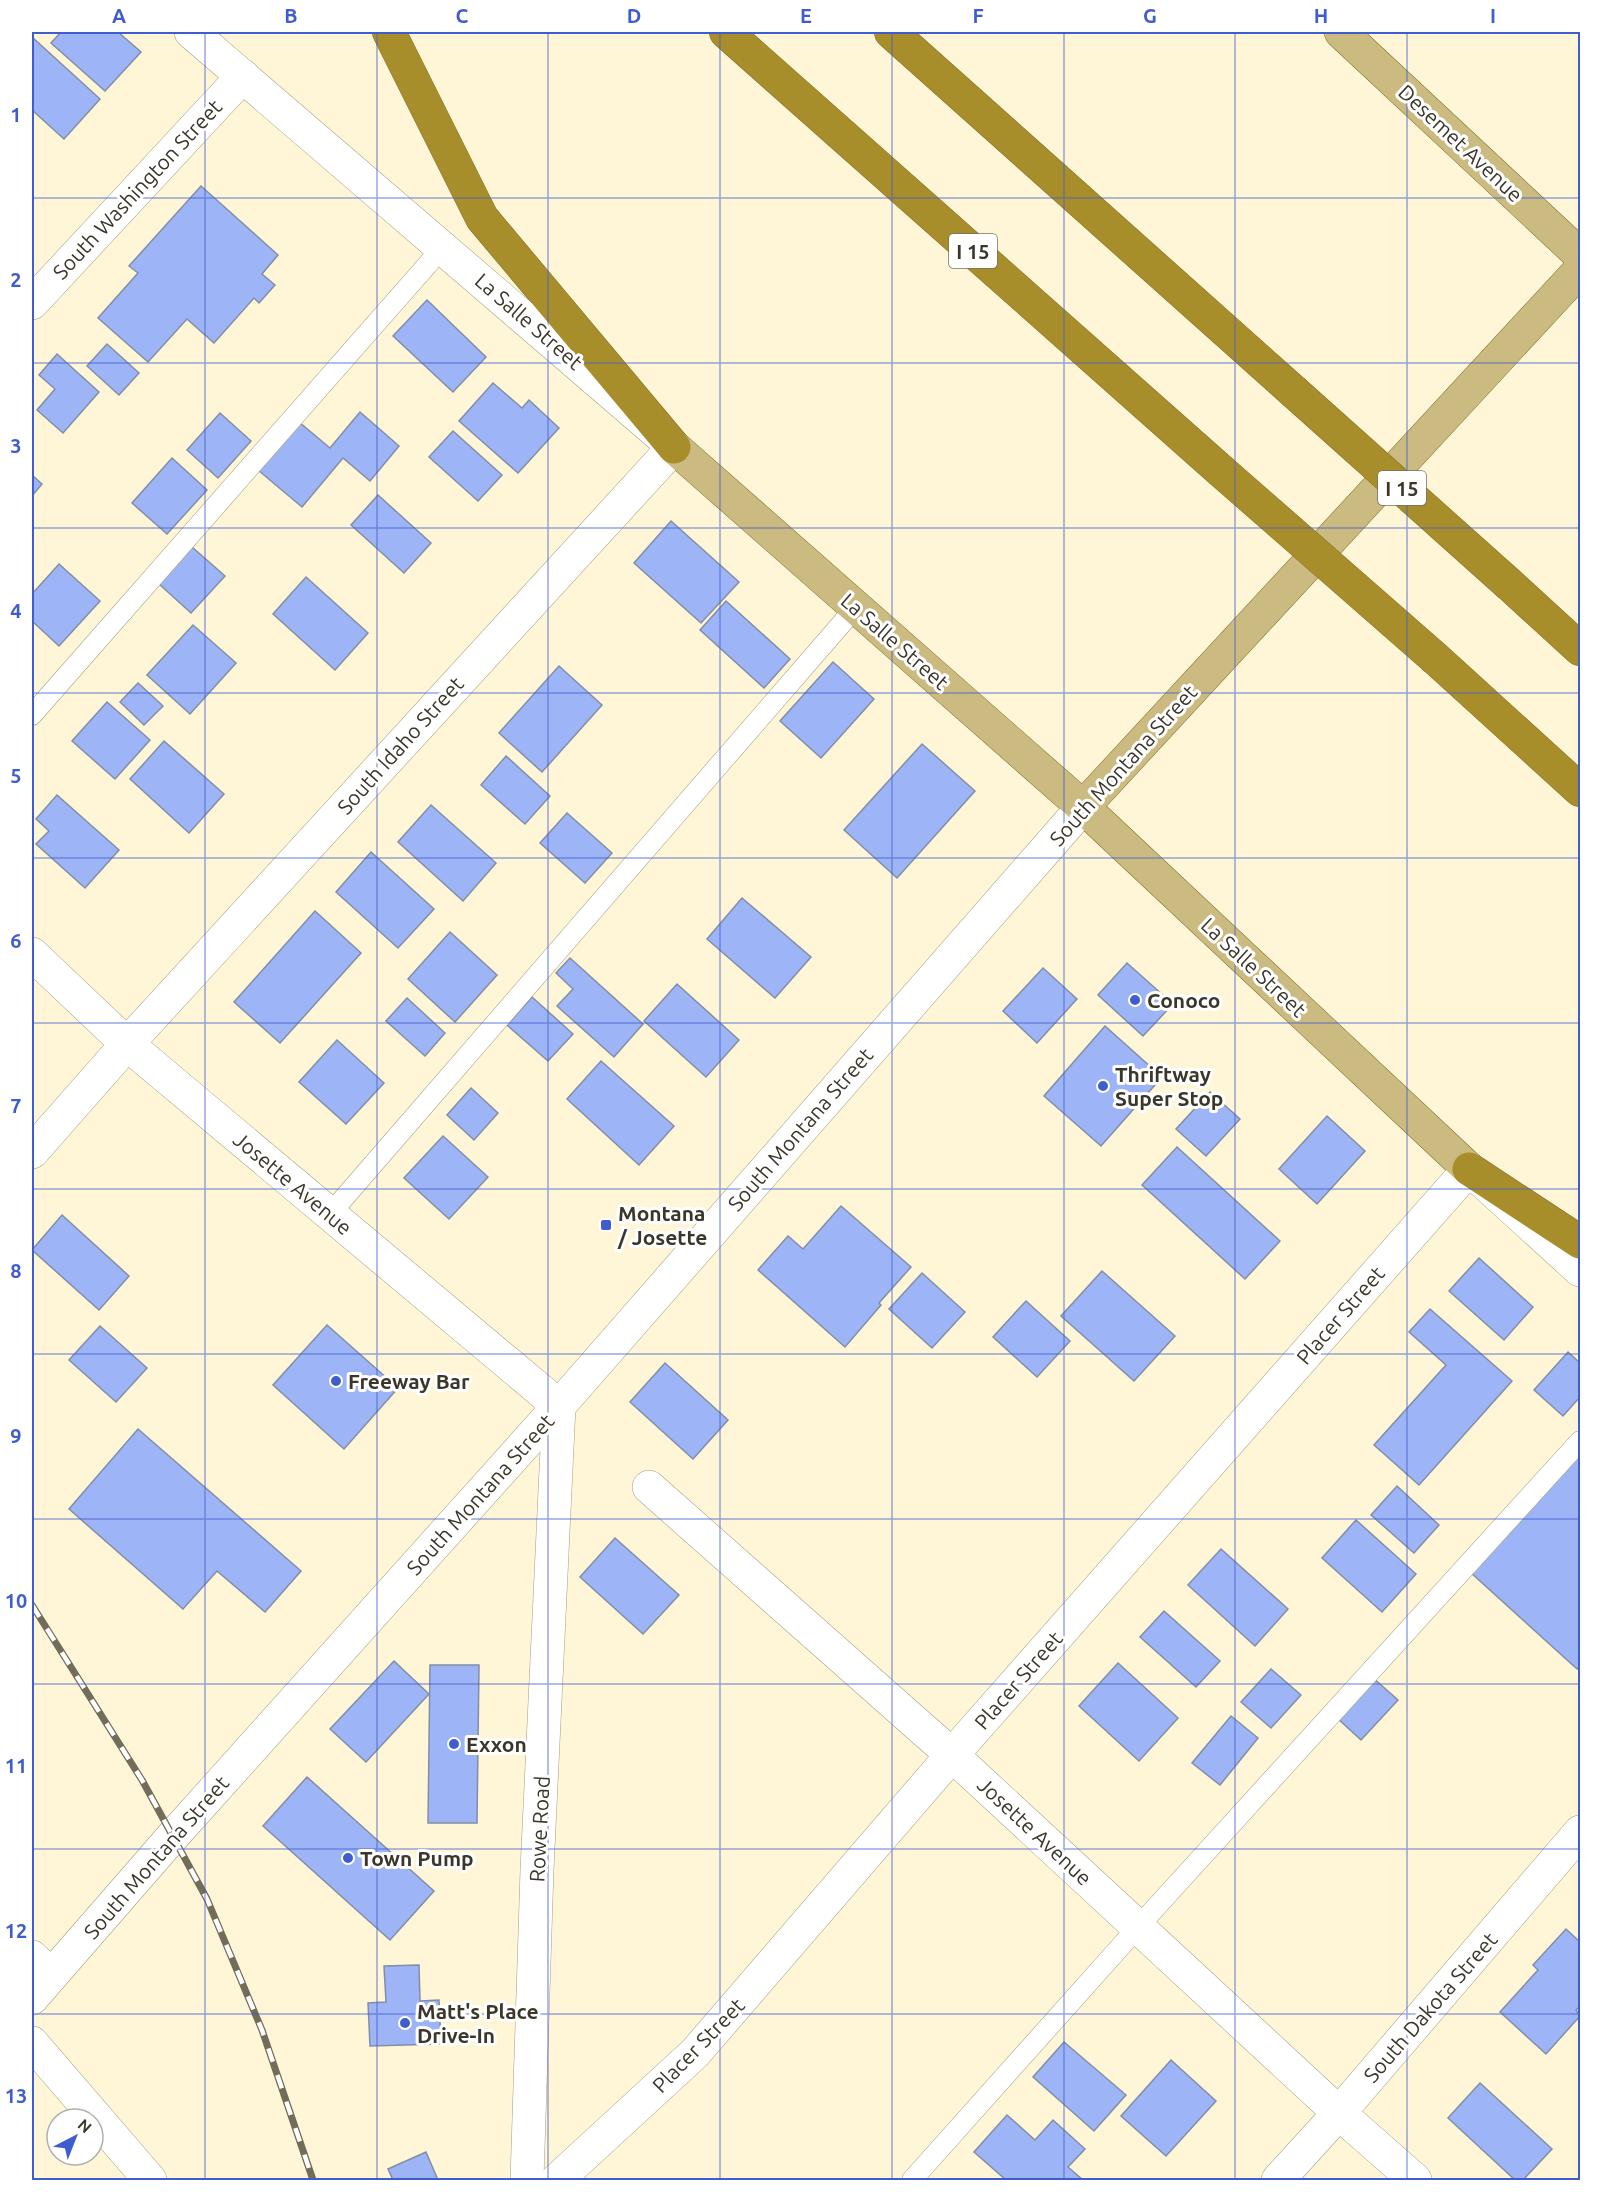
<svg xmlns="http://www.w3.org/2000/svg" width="1612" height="2212" viewBox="0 0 1612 2212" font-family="Ubuntu,sans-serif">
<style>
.building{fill:#9db5f7;stroke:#828da7;stroke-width:1.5}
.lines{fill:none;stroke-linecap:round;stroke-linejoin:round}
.service-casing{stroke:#a59d80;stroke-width:21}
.minor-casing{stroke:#a59d80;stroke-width:34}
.secondary-casing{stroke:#a59d80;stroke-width:34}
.primary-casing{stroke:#826f2b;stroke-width:34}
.motorway-casing{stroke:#826f2b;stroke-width:34}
.service{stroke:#fff;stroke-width:20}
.minor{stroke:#fff;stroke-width:33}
.secondary{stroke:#fff;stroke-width:33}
.primary{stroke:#cbbb80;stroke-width:33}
.motorway{stroke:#a88d2b;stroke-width:33}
.rail-casing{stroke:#726c5b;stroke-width:7}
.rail{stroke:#fff;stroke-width:4.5;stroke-dasharray:14;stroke-linecap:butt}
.motorway-bridge-casing{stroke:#826f2b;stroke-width:34;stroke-linecap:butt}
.motorway-bridge{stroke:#a88d2b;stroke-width:33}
.grid{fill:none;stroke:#405dcf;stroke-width:1.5;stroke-opacity:0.55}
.poi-dot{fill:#405dcf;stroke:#fff;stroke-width:2}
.labels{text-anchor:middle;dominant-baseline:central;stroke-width:6;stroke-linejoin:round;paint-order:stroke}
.shield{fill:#fff;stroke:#75726a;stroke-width:1.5}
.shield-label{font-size:20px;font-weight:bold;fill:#3a362a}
.street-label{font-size:21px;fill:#3a362a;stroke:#fff}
.poi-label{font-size:21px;font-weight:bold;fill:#3a362a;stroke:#fff;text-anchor:start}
.neatline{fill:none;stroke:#405dcf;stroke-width:2}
.grid-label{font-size:20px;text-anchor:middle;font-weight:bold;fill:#405dcf}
</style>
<rect width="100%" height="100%" fill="#fff6d7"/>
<g class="building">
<polygon points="61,32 118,32 141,52 105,91 51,43"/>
<polygon points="32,37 100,99 64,139 32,110"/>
<polygon points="201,186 278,255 262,274 275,285 259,303 254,298 214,343 187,319 148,362 98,318 138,273 129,266"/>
<polygon points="427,300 486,357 453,392 393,336"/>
<polygon points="107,344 139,373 119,395 87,366"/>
<polygon points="57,354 99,392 63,433 37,410 55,389 39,375"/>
<polygon points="493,383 522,408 529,400 559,428 518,473 459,421"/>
<polygon points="360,412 399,446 370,481 343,458 302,507 258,470 299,422 330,448"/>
<polygon points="220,413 251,441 218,478 187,450"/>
<polygon points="453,431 502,475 478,501 429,457"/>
<polygon points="172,458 207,490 167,534 132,503"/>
<polygon points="32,475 42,484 32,496"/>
<polygon points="378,495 431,543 404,573 351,525"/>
<polygon points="671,521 739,582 701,623 634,563"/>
<polygon points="192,547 225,576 191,613 159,584"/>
<polygon points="59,564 100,601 59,646 32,621 32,594"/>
<polygon points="306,577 368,633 335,670 273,614"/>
<polygon points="726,601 790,659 764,688 700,630"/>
<polygon points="193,625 236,663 190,714 147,675"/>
<polygon points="833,662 874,699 821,758 780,721"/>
<polygon points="559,666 602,705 542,772 499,733"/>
<polygon points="138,683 163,706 144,725 120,702"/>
<polygon points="107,702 150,740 115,779 72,741"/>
<polygon points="164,741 224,794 189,833 130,779"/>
<polygon points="922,744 975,791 897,878 844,830"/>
<polygon points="506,756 550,796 525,824 481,785"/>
<polygon points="57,795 119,850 85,888 36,844 49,831 36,819"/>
<polygon points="431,805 496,863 463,901 398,842"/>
<polygon points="567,813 612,853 585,883 540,843"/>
<polygon points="371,852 434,909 398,948 336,892"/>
<polygon points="742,898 811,957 775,998 707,939"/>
<polygon points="315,911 361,953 280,1043 234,1002"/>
<polygon points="450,932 497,975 455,1022 408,979"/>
<polygon points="570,958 643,1024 614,1057 557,1006 573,989 556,973"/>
<polygon points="1127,963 1173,1004 1143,1036 1098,995"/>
<polygon points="1043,968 1077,999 1037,1043 1003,1011"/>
<polygon points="677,984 739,1040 706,1077 644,1021"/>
<polygon points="532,997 573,1034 548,1061 507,1025"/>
<polygon points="407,998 445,1033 425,1056 386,1021"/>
<polygon points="1105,1026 1162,1077 1101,1146 1044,1096"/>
<polygon points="337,1040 384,1083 346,1124 299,1082"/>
<polygon points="601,1061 674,1126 639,1165 567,1099"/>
<polygon points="471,1088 498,1113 474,1140 447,1115"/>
<polygon points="1210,1092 1240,1119 1206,1156 1176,1129"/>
<polygon points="1327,1116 1365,1151 1317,1204 1279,1169"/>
<polygon points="443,1136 488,1177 449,1219 404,1178"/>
<polygon points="1177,1147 1280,1241 1245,1279 1142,1185"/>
<polygon points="841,1206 911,1267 879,1303 881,1305 845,1347 758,1270 788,1236 803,1249"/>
<polygon points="62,1215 129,1276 99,1310 32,1250"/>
<polygon points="1479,1258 1533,1307 1504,1340 1449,1291"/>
<polygon points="1102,1271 1175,1336 1134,1381 1061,1316"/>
<polygon points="922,1273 965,1312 932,1348 889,1309"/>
<polygon points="1026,1301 1070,1341 1037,1377 993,1337"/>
<polygon points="1430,1309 1512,1381 1419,1485 1374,1445 1446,1365 1409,1332"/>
<polygon points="327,1325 398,1388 344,1449 273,1385"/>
<polygon points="100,1326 147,1368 116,1402 69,1360"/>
<polygon points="1568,1352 1580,1363 1580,1397 1563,1416 1534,1390"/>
<polygon points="665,1363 728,1420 693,1459 630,1402"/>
<polygon points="138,1429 301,1571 265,1612 217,1571 183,1609 69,1509"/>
<polygon points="1580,1450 1580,1665 1577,1669 1470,1572"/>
<polygon points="1397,1486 1439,1525 1414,1553 1371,1515"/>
<polygon points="1356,1520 1416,1574 1382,1612 1322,1558"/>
<polygon points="615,1538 679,1595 643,1634 580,1577"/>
<polygon points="1221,1549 1288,1609 1255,1646 1188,1585"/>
<polygon points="1164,1611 1220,1661 1196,1687 1140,1637"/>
<polygon points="394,1661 429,1694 366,1762 330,1729"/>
<polygon points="1118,1663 1178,1718 1139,1761 1079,1706"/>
<polygon points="430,1665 479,1665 477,1823 428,1823"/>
<polygon points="1271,1669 1301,1695 1271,1728 1241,1702"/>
<polygon points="1372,1677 1398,1700 1361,1740 1336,1717"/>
<polygon points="1231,1716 1258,1738 1220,1785 1192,1763"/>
<polygon points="307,1777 434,1891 390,1940 263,1826"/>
<polygon points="1566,1929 1580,1942 1580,2006 1576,2010 1580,2016 1546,2054 1500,2012 1538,1970 1533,1965"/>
<polygon points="419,1965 420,2001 439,2000 441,2044 370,2046 368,2003 386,2002 384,1966"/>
<polygon points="1064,2042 1126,2095 1094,2131 1033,2077"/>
<polygon points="1171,2060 1216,2101 1166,2156 1121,2116"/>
<polygon points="1480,2083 1552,2149 1523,2180 1515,2180 1448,2118"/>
<polygon points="1007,2115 1035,2140 1053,2120 1085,2149 1068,2167 1083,2180 1006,2180 974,2152"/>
<polygon points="426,2152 438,2180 393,2180 388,2169"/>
</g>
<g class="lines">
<g class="service-casing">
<g id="service">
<polyline points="32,715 443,247"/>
<polyline points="330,1214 856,607"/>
<polyline points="912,2180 1138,1927 1580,1441"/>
</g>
</g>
<g class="minor-casing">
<g id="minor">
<polyline points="32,303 243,76"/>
<polyline points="32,954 127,1044 559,1406"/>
<polyline points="32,1152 127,1044 674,447 191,32"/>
<polyline points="649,1487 952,1755 1339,2113 1415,2180"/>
<polyline points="32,1957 51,1975"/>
<polyline points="32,2043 150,2180"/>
<polyline points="557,2180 695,2053 952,1755 1469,1169 1580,1270"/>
<polyline points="1278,2180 1339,2113 1580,1832"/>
</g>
</g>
<g class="secondary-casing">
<g id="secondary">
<polyline points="32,1998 173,1836 559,1406 1083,807"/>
<polyline points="527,2180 537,1870 559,1406"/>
</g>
</g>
<g class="primary-casing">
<g id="primary">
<polyline points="1341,32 1580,255"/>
<polyline points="674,447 1083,807 1469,1169"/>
<polyline points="1083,807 1580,270"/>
</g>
</g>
<g class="motorway-casing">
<g id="motorway">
<polyline points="389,32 482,218 674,447"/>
<polyline points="726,32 1220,470"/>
<polyline points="891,32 1293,391"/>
<polyline points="1510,585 1580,649"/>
<polyline points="1436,659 1580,790"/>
<polyline points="1469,1169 1580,1242"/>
</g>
</g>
<use href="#service" class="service"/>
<use href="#minor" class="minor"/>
<use href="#secondary" class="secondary"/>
<use href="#primary" class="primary"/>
<use href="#motorway" class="motorway"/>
<g class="rail-casing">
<polyline id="rail" points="32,1605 142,1780 207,1899 262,2030 313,2180"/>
</g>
<use href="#rail" class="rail"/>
<g class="motorway-bridge-casing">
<g id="motorway-bridge">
<polyline points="1293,391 1510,585"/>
<polyline points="1220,470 1436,659"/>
</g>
</g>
<use href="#motorway-bridge" class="motorway-bridge"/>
</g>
<path class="grid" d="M 205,32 L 205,2180M 377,32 L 377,2180M 548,32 L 548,2180M 720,32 L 720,2180M 892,32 L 892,2180M 1064,32 L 1064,2180M 1235,32 L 1235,2180M 1407,32 L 1407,2180M 32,198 L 1580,198M 32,363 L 1580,363M 32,528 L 1580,528M 32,693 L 1580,693M 32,858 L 1580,858M 32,1023 L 1580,1023M 32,1189 L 1580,1189M 32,1354 L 1580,1354M 32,1519 L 1580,1519M 32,1684 L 1580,1684M 32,1849 L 1580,1849M 32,2014 L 1580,2014"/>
<g class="poi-dot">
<circle cx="1135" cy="1000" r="6"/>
<circle cx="1103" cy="1086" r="6"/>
<rect x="600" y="1219" width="12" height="12" rx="3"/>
<circle cx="336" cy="1381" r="6"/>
<circle cx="454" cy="1744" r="6"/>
<circle cx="348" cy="1858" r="6"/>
<circle cx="405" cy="2023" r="6"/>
</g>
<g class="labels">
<g class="shield">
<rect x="949" y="234" width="48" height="34" rx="4.5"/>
<rect x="1378" y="471" width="48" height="34" rx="4.5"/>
</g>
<g class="shield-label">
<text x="973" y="251">I 15</text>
<text x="1402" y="488">I 15</text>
</g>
<g class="street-label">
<text transform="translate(1461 143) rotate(43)">Desemet Avenue</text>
<text transform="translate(137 189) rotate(-47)">South Washington Street</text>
<text transform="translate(529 321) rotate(41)">La Salle Street</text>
<text transform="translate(895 641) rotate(41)">La Salle Street</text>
<text transform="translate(400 745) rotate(-48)">South Idaho Street</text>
<text transform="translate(1123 765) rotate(-48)">South Montana Street</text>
<text transform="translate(1254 967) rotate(43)">La Salle Street</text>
<text transform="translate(800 1129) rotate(-49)">South Montana Street</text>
<text transform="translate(293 1183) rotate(40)">Josette Avenue</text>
<text transform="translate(1340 1315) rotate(-49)">Placer Street</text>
<text transform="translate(480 1494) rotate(-48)">South Montana Street</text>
<text transform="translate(1018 1680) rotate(-49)">Placer Street</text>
<text transform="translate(539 1829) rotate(-87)">Rowe Road</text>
<text transform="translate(1035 1831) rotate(43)">Josette Avenue</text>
<text transform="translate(156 1857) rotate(-49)">South Montana Street</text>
<text transform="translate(1430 2007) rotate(-49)">South Dakota Street</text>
<text transform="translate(698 2045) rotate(-46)">Placer Street</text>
</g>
<g class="poi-label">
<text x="1147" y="1000">Conoco</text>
<text x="1115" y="1074">Thriftway<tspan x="1115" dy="24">Super Stop</tspan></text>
<text x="618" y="1213">Montana<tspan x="618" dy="24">/ Josette</tspan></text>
<text x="348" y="1381">Freeway Bar</text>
<text x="466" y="1744">Exxon</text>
<text x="360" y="1858">Town Pump</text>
<text x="417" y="2011">Matt's Place<tspan x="417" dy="24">Drive-In</tspan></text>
</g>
</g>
<rect width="1612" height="2212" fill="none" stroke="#ffffff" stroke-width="66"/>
<g transform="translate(75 2137) rotate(42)"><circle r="28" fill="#ffffff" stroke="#b0afaa" stroke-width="1.5"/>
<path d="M0-4.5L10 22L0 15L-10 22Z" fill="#405dcf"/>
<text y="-9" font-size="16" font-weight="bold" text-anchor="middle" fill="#3a362a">N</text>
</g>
<rect x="33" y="33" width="1546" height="2146" class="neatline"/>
<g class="grid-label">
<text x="119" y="23">A</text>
<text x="291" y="23">B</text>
<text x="462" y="23">C</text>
<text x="634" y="23">D</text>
<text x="806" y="23">E</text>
<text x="978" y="23">F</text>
<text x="1150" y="23">G</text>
<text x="1321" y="23">H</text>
<text x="1493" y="23">I</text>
<text x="16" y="122">1</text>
<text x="16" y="287">2</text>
<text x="16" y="453">3</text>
<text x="16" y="618">4</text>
<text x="16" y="783">5</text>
<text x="16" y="948">6</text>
<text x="16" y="1113">7</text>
<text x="16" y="1278">8</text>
<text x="16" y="1443">9</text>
<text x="16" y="1608">10</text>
<text x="16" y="1773">11</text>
<text x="16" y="1938">12</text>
<text x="16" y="2103">13</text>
</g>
</svg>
